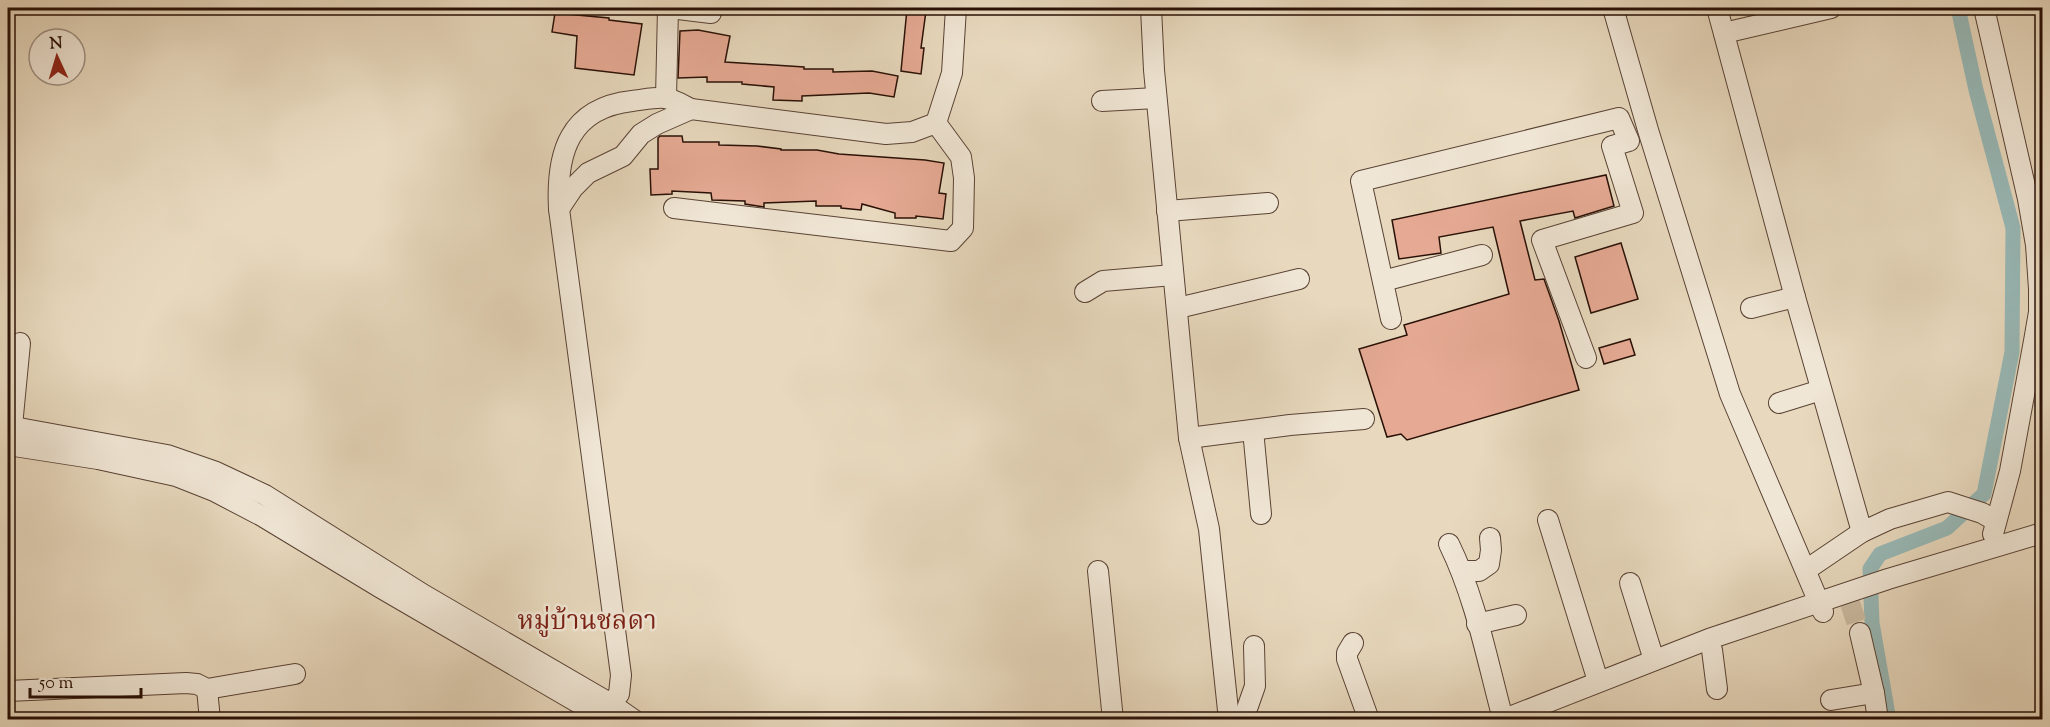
<svg xmlns="http://www.w3.org/2000/svg" width="2050" height="727" viewBox="0 0 2050 727" font-family="'Sorts Mill Goudy','Noto Serif Thai',serif">
<style>
.lines{fill:none;stroke-linecap:round;stroke-linejoin:round}
.canal{stroke:#98b9b7;stroke-width:15}
.building{fill:#e6aa94;stroke:#291006;stroke-width:1.5}
.minor-tunnel{stroke:#cbbba2;stroke-width:20;stroke-dasharray:20 10;stroke-linecap:butt}
.minor-casing{stroke:#594234;stroke-width:22}
.minor{stroke:#f0e6d5;stroke-width:20}
.labels{text-anchor:middle;dominant-baseline:central;stroke-width:5;stroke-linejoin:round;paint-order:stroke}
.quarter-label{font-size:26px;fill:#7a1f14;stroke:#f0e6d5}
</style>
<rect width="100%" height="100%" fill="#e8d9be"/>
<filter id="stains"><feTurbulence type="fractalNoise" baseFrequency=".00333" numOctaves="4"/><feColorMatrix values="0 0 0 0 .2 0 0 0 0 .09 0 0 0 0 .02 0 0 0 .5 -.17"/></filter>
<radialGradient id="worn" r=".72"><stop offset=".6" stop-color="#630" stop-opacity="0"/><stop offset="1" stop-color="#630" stop-opacity=".3"/></radialGradient>
<g class="lines">
<polyline class="canal" points="1889,720 1872,623 1870,569 1880,554 1947,528 1984,494 2012,352 2013,228 1976,90 1958,8"/>
</g>
<g class="building">
<polygon points="907,9 926,11 921,48 924,48 921,74 901,71"/>
<polygon points="555,13 609,18 609,20 642,24 634,75 575,68 577,36 552,32"/>
<polygon points="698,30 730,36 725,62 804,67 804,69 833,69 833,72 872,71 898,76 894,97 869,93 802,96 802,101 773,100 774,87 742,84 742,82 707,82 707,77 678,78 680,31"/>
<polygon points="660,136 682,136 683,142 719,142 719,145 757,146 781,149 781,150 817,150 839,154 925,160 944,163 939,193 946,194 943,219 916,216 916,218 895,218 895,213 862,204 861,210 841,208 841,206 816,206 816,201 764,203 764,207 745,204 745,201 712,200 711,193 672,191 672,194 651,195 650,169 658,169 658,138"/>
<polygon points="1606,175 1614,206 1575,218 1573,211 1520,221 1535,280 1544,279 1559,321 1579,390 1407,440 1401,434 1387,437 1359,349 1407,335 1404,325 1509,294 1493,227 1439,237 1441,253 1399,259 1392,220"/>
<polygon points="1621,243 1638,299 1591,313 1575,257"/>
<polygon points="1630,339 1635,355 1604,364 1599,348"/>
</g>
<g class="lines">
<polyline class="minor-tunnel" points="1850,603 1860,633"/>
<g class="minor-casing">
<g id="minor">
<polyline points="670,8 711,13"/>
<polyline points="1151,8 1154,70 1189,438 1209,529 1229,720"/>
<polyline points="1613,8 1648,130 1730,394 1823,612"/>
<polyline points="1717,8 1795,297 1862,532 1890,519 1948,502 1982,513 1996,521"/>
<polyline points="1984,8 2028,199 2036,245 2039,289 2039,312 2034,341 2010,471 1993,534"/>
<polyline points="1724,33 1831,8"/>
<polyline points="666,98 668,8"/>
<polyline points="1102,101 1156,98"/>
<polyline points="674,208 951,241 963,228 964,178 961,157 936,123"/>
<polyline points="559,209 573,188 588,173 623,156 641,134 657,124 691,109"/>
<polyline points="1167,211 1268,203"/>
<polyline points="1383,281 1482,255"/>
<polyline points="1085,292 1103,281 1173,275"/>
<polyline points="1178,308 1299,279"/>
<polyline points="1751,308 1795,297"/>
<polyline points="1391,319 1361,181 1619,118 1629,141 1612,146 1633,213 1542,240 1586,358"/>
<polyline points="1779,403 1821,390"/>
<polyline points="8,426 167,455 216,472 265,495 424,595 611,704 634,720"/>
<polyline points="12,426 20,343"/>
<polyline points="1253,430 1261,514"/>
<polyline points="1189,438 1290,425 1364,419"/>
<polyline points="8,445 98,459 176,476 214,491 262,516 381,588 608,720"/>
<polyline points="1548,520 1598,681"/>
<path d="M 1449,544 C 1476,599 1487,660 1503,719"/>
<polyline points="1806,570 1862,532"/>
<polyline points="1098,571 1113,720"/>
<polyline points="1462,571 1479,571 1489,564 1491,550 1490,538"/>
<polyline points="1630,583 1654,660"/>
<polyline points="1477,624 1516,615"/>
<polyline points="1860,633 1874,693 1878,720"/>
<polyline points="1353,643 1347,653 1347,659 1369,720"/>
<polyline points="1712,650 1717,689"/>
<polyline points="207,689 210,720"/>
<polyline points="8,691 186,683 197,684 207,689 295,674"/>
<polyline points="1831,700 1874,693"/>
<path d="M 601,715 L 619,694 L 621,675 L 559,209 C 556,153 569,108 632,101 C 642,100 655,97 665,98 C 673,99 683,105 691,109 L 886,134 L 912,132 L 936,123 L 952,73 L 956,8"/>
<polyline points="1243,720 1255,686 1254,646"/>
<polyline points="1502,720 1709,639 1888,579 2042,533"/>
</g>
</g>
<use href="#minor" class="minor"/>
</g>
<g class="labels">
<g class="quarter-label">
<text x="587" y="622">หมู่บ้านชลดา</text>
</g>
</g>
<rect width="2050" height="727" fill="none" stroke="#e8d9be" stroke-width="30"/>
<rect x="9" y="9" width="2032" height="709" fill="none" stroke="#291006" stroke-width="3"/>
<rect x="15" y="15" width="2020" height="697" fill="none" stroke="#291006" stroke-width="1.5"/>
<g transform="translate(57 57) rotate(356)"><circle r="28" fill="#f0e6d5" stroke="#a09082" stroke-width="1.5"/>
<path d="M0-4.5L10 22L0 15L-10 22Z" fill="#8f2418"/>
<text y="-9" font-size="16" font-weight="bold" text-anchor="middle" fill="#291006">N</text>
</g>
<path d="M30 688v9h111v-9" fill="none" stroke="#291006" stroke-width="3"/>
<text x="39" y="688" font-size="18" fill="#291006" stroke="#f0e6d5" stroke-width="4.5" paint-order="stroke">50 m</text>
<rect width="100%" height="100%" filter="url(#stains)"/>
<rect width="100%" height="100%" fill="url(#worn)"/>
</svg>
